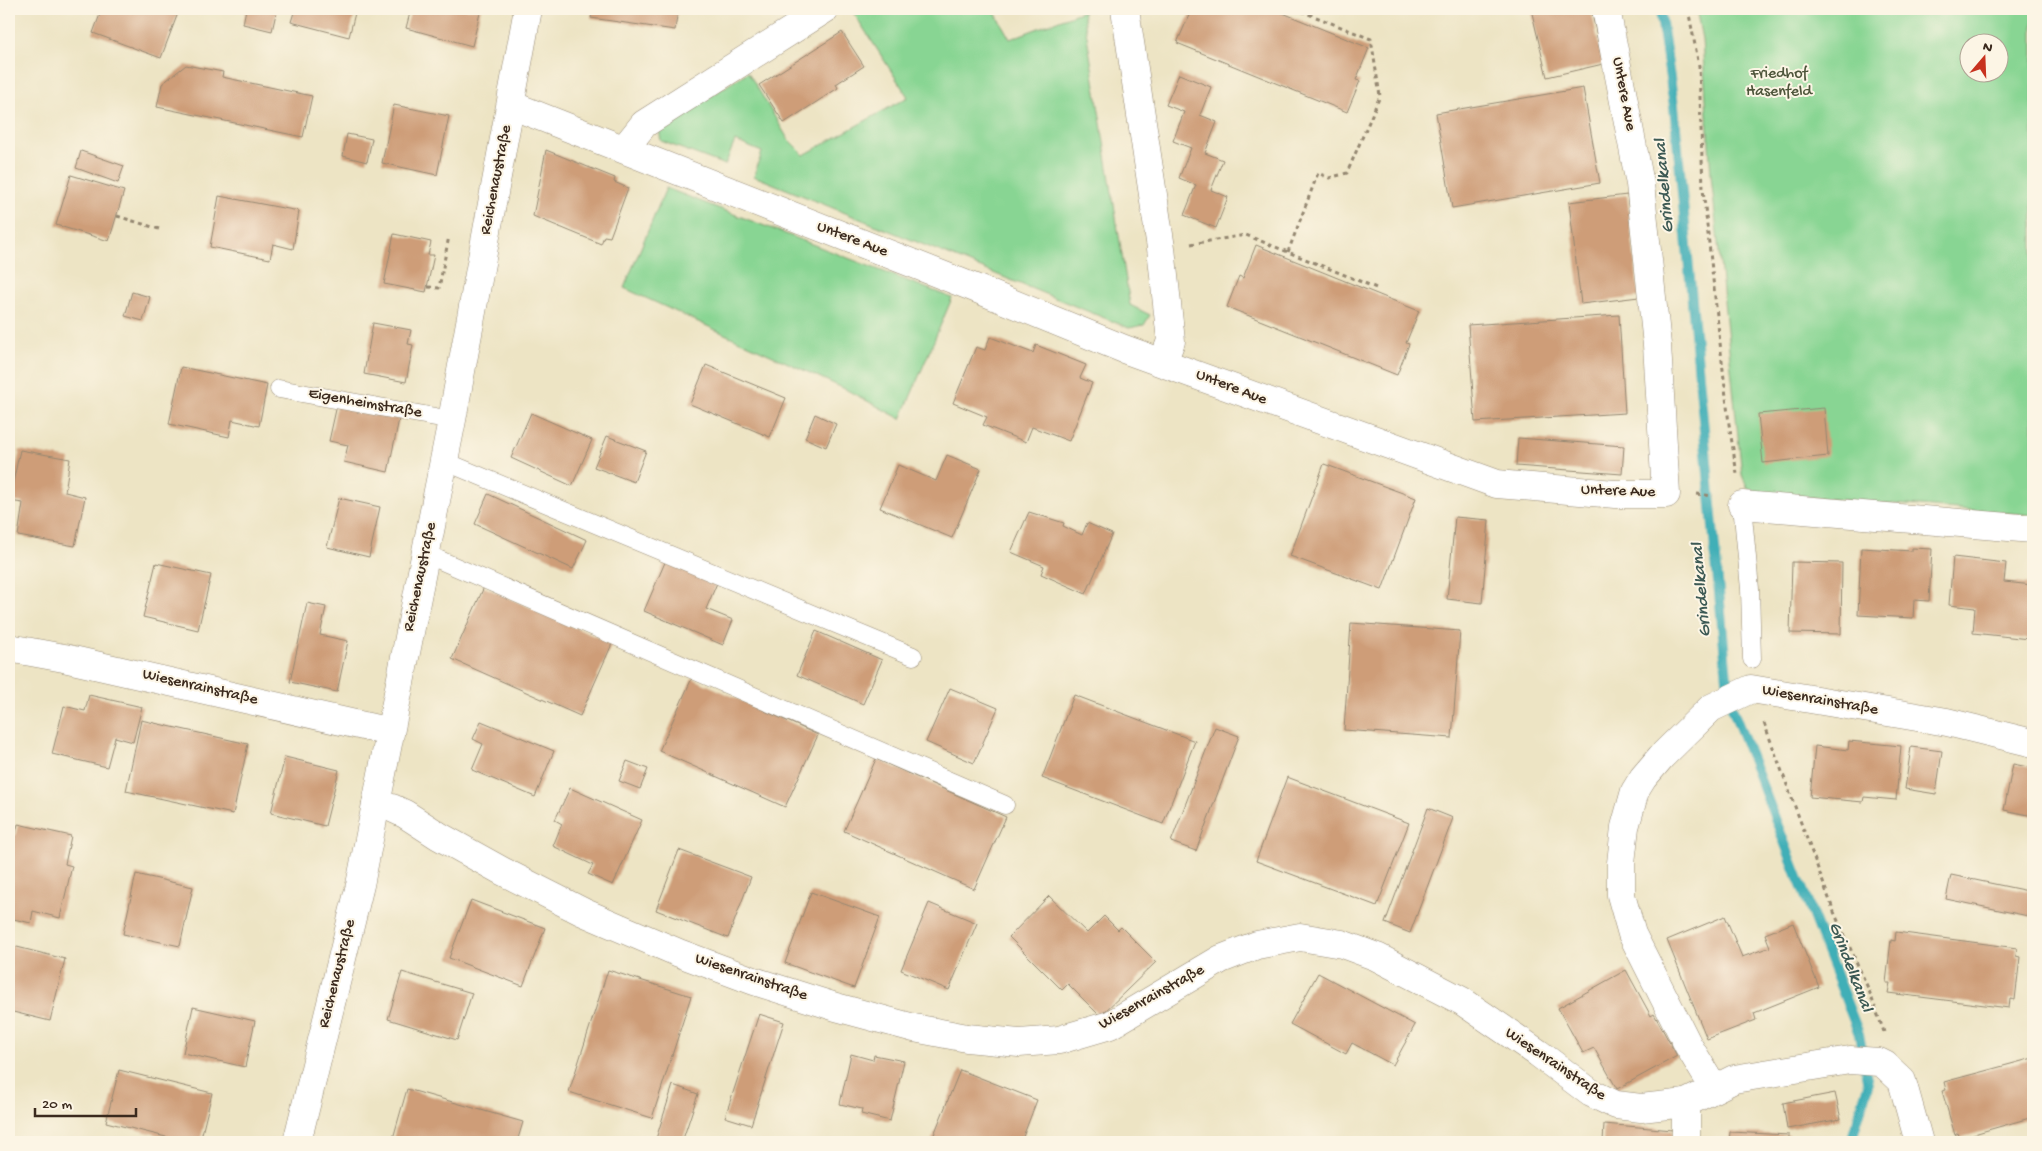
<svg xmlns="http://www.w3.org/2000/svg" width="2042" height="1151" viewBox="0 0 2042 1151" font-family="'Gochi Hand',sans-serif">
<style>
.green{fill:#88d593;stroke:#628058;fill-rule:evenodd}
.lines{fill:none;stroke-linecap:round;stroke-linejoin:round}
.stream{stroke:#3fafb7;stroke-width:10}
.building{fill:#ce9d78}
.service-casing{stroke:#948771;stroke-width:19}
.minor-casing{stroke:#948771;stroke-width:29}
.path{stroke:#948771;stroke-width:3;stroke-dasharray:4 4;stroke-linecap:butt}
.service{stroke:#fff;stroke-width:18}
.minor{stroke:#fff;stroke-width:28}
.labels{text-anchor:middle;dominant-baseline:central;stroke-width:4;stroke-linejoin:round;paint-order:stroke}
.park-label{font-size:16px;fill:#4e553b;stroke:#fcf5e5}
.street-label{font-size:16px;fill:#3b2a1e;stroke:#fcf5e5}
.water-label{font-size:18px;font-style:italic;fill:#3c5954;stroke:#fcf5e5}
</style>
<rect width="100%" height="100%" fill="#fcf5e5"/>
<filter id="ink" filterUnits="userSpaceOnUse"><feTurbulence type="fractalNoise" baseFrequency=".02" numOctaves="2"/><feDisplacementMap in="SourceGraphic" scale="10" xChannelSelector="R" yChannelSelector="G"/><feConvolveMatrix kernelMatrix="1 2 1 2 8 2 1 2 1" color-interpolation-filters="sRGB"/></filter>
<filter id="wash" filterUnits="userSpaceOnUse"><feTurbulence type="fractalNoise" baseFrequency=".0096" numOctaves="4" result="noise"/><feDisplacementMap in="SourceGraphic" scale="20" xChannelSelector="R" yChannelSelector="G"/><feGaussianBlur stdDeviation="1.12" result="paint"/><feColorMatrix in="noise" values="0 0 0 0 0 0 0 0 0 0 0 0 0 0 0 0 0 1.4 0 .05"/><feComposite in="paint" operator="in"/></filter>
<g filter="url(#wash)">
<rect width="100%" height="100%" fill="#ede4c4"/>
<g class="green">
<polygon points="851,9 993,9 1010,39 1083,11 1130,305 1150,315 1144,325 1129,328 754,176 762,152 735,141 725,165 661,141 659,130 748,72 788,139 804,155 908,97"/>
<path d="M 1696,9 L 2033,9 L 2033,515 L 1756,493 L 1747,487 L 1742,475 L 1711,175 L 1702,39 ZM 1970,42 L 2000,42 L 2000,72 L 1970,72 Z"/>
<polygon points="666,188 952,298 901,419 845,389 624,288"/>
</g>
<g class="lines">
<polyline class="stream" points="1660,9 1674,106 1729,700 1859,1034 1868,1085 1851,1142"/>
</g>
<g id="blocks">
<g class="building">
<polygon points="102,9 167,9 178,13 161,58 93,33"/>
<polygon points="246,9 277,9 272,31 243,24"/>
<polygon points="295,9 356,9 349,37 291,22"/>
<polygon points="411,9 481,9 472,46 406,28"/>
<polygon points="593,9 678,9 675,30 591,18"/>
<polygon points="1196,9 1273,9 1369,48 1356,80 1360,81 1347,112 1177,43 1190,13 1193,14"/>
<polygon points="1531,9 1591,9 1603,64 1547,77"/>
<polygon points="842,32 864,66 836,84 838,88 784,123 759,85"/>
<polygon points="186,65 223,72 222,77 312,96 303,137 157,107 162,84"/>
<polygon points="1179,74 1211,87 1200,115 1217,122 1205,153 1223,160 1211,190 1228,197 1216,228 1184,215 1196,185 1179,178 1191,148 1173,141 1184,112 1166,105"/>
<polygon points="1583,88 1600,183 1452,208 1436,113"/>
<polygon points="394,105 449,116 437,175 382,163"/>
<polygon points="347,134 372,139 367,162 343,156"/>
<polygon points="546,150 615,178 614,182 628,188 610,237 604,236 601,244 533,216"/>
<polygon points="81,151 124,166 118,183 76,168"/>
<polygon points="71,175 124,191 109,241 56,225"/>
<polygon points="1627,195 1639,297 1581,304 1569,202"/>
<polygon points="219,196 299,211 293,249 273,244 270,259 210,247"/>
<polygon points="394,234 431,242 428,255 434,255 426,292 384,284"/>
<polygon points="1256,245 1419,311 1406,343 1409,344 1397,375 1227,307 1239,276 1243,278"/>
<polygon points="132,292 150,297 143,321 125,316"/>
<polygon points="1619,315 1625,413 1475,422 1468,325"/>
<polygon points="373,323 411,330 408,344 413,345 406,382 364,374"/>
<polygon points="990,337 1033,353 1036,345 1086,365 1080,378 1092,383 1069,441 1032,427 1026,442 983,425 987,417 953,403 976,347 985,350"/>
<polygon points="706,365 786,398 770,437 690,404"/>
<polygon points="181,367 267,385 259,426 232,420 229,437 169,424"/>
<polygon points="337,405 399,419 388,472 344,462 348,445 329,441"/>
<polygon points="1824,408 1828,456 1763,463 1758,414"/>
<polygon points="531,413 592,440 572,486 511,458"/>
<polygon points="815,414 836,424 826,447 805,438"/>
<polygon points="607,436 646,451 634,482 594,467"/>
<polygon points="1518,438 1624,446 1622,474 1516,466"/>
<polygon points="20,450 70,459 65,492 85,497 75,546 18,536 23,503 9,501"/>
<polygon points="947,455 981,469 952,538 880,508 898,465 936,481"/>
<polygon points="1324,464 1416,498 1382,590 1290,556"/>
<polygon points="488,494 587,540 573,569 475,524"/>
<polygon points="339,498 380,507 369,557 327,547"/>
<polygon points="1029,512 1064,523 1063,526 1082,535 1087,523 1112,534 1086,594 1041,574 1044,566 1011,552"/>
<polygon points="1455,517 1489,520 1482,603 1447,599"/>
<polygon points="1861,548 1912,551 1912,548 1932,549 1929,601 1914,600 1913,618 1858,615"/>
<polygon points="1953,557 2006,563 2004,582 2033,585 2029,639 1973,633 1975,608 1949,605"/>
<polygon points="666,560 717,583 706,609 733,620 723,645 644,611"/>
<polygon points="1792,562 1842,563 1841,634 1790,633"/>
<polygon points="156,563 211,575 198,630 143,617"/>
<polygon points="484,587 612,644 580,716 452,659"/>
<polygon points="307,603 326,607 320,635 348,641 337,692 290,682"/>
<polygon points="1351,623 1460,631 1452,738 1344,730"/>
<polygon points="816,631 882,660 863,704 797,675"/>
<polygon points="692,678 818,735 785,807 659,751"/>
<polygon points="950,688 998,708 974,763 926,742"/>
<polygon points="89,695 142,707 133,742 115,737 107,767 52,754 64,706 85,711"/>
<polygon points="1074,695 1195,741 1163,824 1042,778"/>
<polygon points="141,720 248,744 233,814 126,791"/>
<polygon points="481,721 554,751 535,797 472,770 483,744 473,739"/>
<polygon points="1215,727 1239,736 1196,851 1171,842"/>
<polygon points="1849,741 1901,746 1896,800 1864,797 1863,802 1810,797 1815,746 1848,750"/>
<polygon points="1911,747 1942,751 1936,794 1905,789"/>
<polygon points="285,757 339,770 325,826 271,813"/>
<polygon points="876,759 1006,817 974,889 844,831"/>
<polygon points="627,761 648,769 640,789 619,781"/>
<polygon points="2013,764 2033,768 2033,816 2004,810"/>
<polygon points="1287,777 1409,823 1377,906 1256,861"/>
<polygon points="570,788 642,820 613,885 588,874 593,865 553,846 562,824 555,820"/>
<polygon points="1428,808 1453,818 1410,933 1385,923"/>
<polygon points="18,824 71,836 65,864 72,866 60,918 33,911 31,923 9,918 9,852 11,853"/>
<polygon points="679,850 751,877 728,938 656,910"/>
<polygon points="136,874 193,887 180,946 123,934"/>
<polygon points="1951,875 2033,892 2033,917 1946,899"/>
<polygon points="811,892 880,917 854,988 785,963"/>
<polygon points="1049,896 1087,933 1104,916 1118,930 1121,927 1156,962 1100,1016 1068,984 1062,990 1009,937"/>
<polygon points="471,900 545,928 523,986 449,958"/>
<polygon points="929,903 977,923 949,990 901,970"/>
<polygon points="1725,916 1742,957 1770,947 1765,934 1793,923 1819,987 1754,1013 1756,1020 1707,1039 1667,940"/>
<polygon points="1896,932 2017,948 2016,956 2020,957 2015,1000 2010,999 2009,1008 1888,993 1890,983 1886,983 1891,940 1895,941"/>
<polygon points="9,945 65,959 50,1021 9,1011"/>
<polygon points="608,970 691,996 652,1118 569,1092"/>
<polygon points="1626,970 1651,1016 1654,1014 1677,1056 1617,1089 1594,1048 1583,1053 1558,1008"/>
<polygon points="402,972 472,993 457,1040 388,1019"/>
<polygon points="1318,973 1415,1025 1393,1065 1352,1043 1346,1054 1290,1024"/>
<polygon points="193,1007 255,1021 245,1067 183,1053"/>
<polygon points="759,1014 784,1022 751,1125 725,1117"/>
<polygon points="851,1054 873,1060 874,1055 904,1061 890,1121 861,1114 862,1109 840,1104"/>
<polygon points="2033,1058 2033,1117 1960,1138 1958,1133 1955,1135 1942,1091 1946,1090 1944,1082"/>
<polygon points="119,1070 212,1093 200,1142 186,1142 106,1122"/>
<polygon points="960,1070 1037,1100 1021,1142 931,1142"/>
<polygon points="673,1085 698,1094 682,1142 655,1142"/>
<polygon points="407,1089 523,1122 517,1142 392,1142"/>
<polygon points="1835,1093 1841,1119 1787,1129 1783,1103"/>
<polygon points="1604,1124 1673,1130 1672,1142 1603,1142"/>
<polygon points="1730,1132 1789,1135 1789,1142 1729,1142"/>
</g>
</g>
</g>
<g filter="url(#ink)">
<use href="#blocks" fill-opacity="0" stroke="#948771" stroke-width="1"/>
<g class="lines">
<g class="service-casing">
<g id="service">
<polyline points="279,389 452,420"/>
<polyline points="444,461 913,656"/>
<polyline points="1742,505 1750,589 1752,659"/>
<polyline points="426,554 1005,805"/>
</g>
</g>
<g class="minor-casing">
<g id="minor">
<polyline points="1125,9 1161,248 1171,341 1163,362"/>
<polyline points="511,105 975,288 1124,349 1497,484 1615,494 1666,494 1657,345 1640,184 1606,9"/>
<polyline points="624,149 644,124 825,9"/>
<polyline points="1742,505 2033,529"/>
<polyline points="9,648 64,658 390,732"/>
<polyline points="376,804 392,808 405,814 439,836 502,871 583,912 679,953 754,981 836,1007 914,1028 967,1038 1019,1043 1059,1040 1110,1025 1221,959 1257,945 1300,937 1342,944 1377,957 1462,1001 1538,1053 1591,1093 1616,1105 1641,1108 1686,1103 1734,1079 1850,1060 1879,1062 1885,1065 1902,1081 1919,1142"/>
<polyline points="1714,1088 1688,1045 1632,934 1621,895 1621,863 1625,827 1635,791 1643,778 1661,757 1711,708 1751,689 1947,722 2033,743"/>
<polyline points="1686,1103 1686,1142"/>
<polyline points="297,1142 360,885 452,420 528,9"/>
</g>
</g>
<g class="path">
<polyline points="1688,9 1699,66 1703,189 1729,424 1737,474"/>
<polyline points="117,216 159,229"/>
<polyline points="1191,244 1246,235 1379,289"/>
<polyline points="1288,252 1318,173 1329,178 1347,173 1380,96 1371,39 1296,9"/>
<polyline points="428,287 439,288 449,236"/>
<polyline points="1697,494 1713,496"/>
<polyline points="1764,723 1834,912 1868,988 1884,1032"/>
</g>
<use href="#service" class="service"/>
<use href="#minor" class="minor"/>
</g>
</g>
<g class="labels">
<g class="park-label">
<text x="1779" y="74">Friedhof<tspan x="1779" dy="18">Hasenfeld</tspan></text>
</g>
<g class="street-label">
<text transform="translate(1623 94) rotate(79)">Untere Aue</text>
<text transform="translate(497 180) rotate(-79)">Reichenaustraße</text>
<text transform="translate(852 240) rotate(21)">Untere Aue</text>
<text transform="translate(1231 388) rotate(21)">Untere Aue</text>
<text transform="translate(365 404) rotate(10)">Eigenheimstraße</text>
<text transform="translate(1618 492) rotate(2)">Untere Aue</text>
<text transform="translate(421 577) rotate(-78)">Reichenaustraße</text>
<text transform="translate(200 688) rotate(13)">Wiesenrainstraße</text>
<text transform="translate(1820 701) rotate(10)">Wiesenrainstraße</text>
<text transform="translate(338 974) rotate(-76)">Reichenaustraße</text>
<text transform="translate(751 978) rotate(19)">Wiesenrainstraße</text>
<text transform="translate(1152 998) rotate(-29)">Wiesenrainstraße</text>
<text transform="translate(1555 1065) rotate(34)">Wiesenrainstraße</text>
</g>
<g class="water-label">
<text transform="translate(1665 186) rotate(-95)">Grindelkanal</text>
<text transform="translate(1702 590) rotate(-95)">Grindelkanal</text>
<text transform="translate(1850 967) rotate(69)">Grindelkanal</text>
</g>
</g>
<rect width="2042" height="1151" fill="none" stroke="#fcf5e5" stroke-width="30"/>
<g transform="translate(1984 58) rotate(19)"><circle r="24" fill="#fcf5e5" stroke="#afa495"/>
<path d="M0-4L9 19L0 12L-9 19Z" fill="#c8321e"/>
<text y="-8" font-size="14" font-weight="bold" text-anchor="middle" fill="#3b2a1e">N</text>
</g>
<path d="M35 1108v8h101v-8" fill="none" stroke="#3b2a1e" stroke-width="2.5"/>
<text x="42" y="1108" font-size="15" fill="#3b2a1e" stroke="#fcf5e5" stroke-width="4" paint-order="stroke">20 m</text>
</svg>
